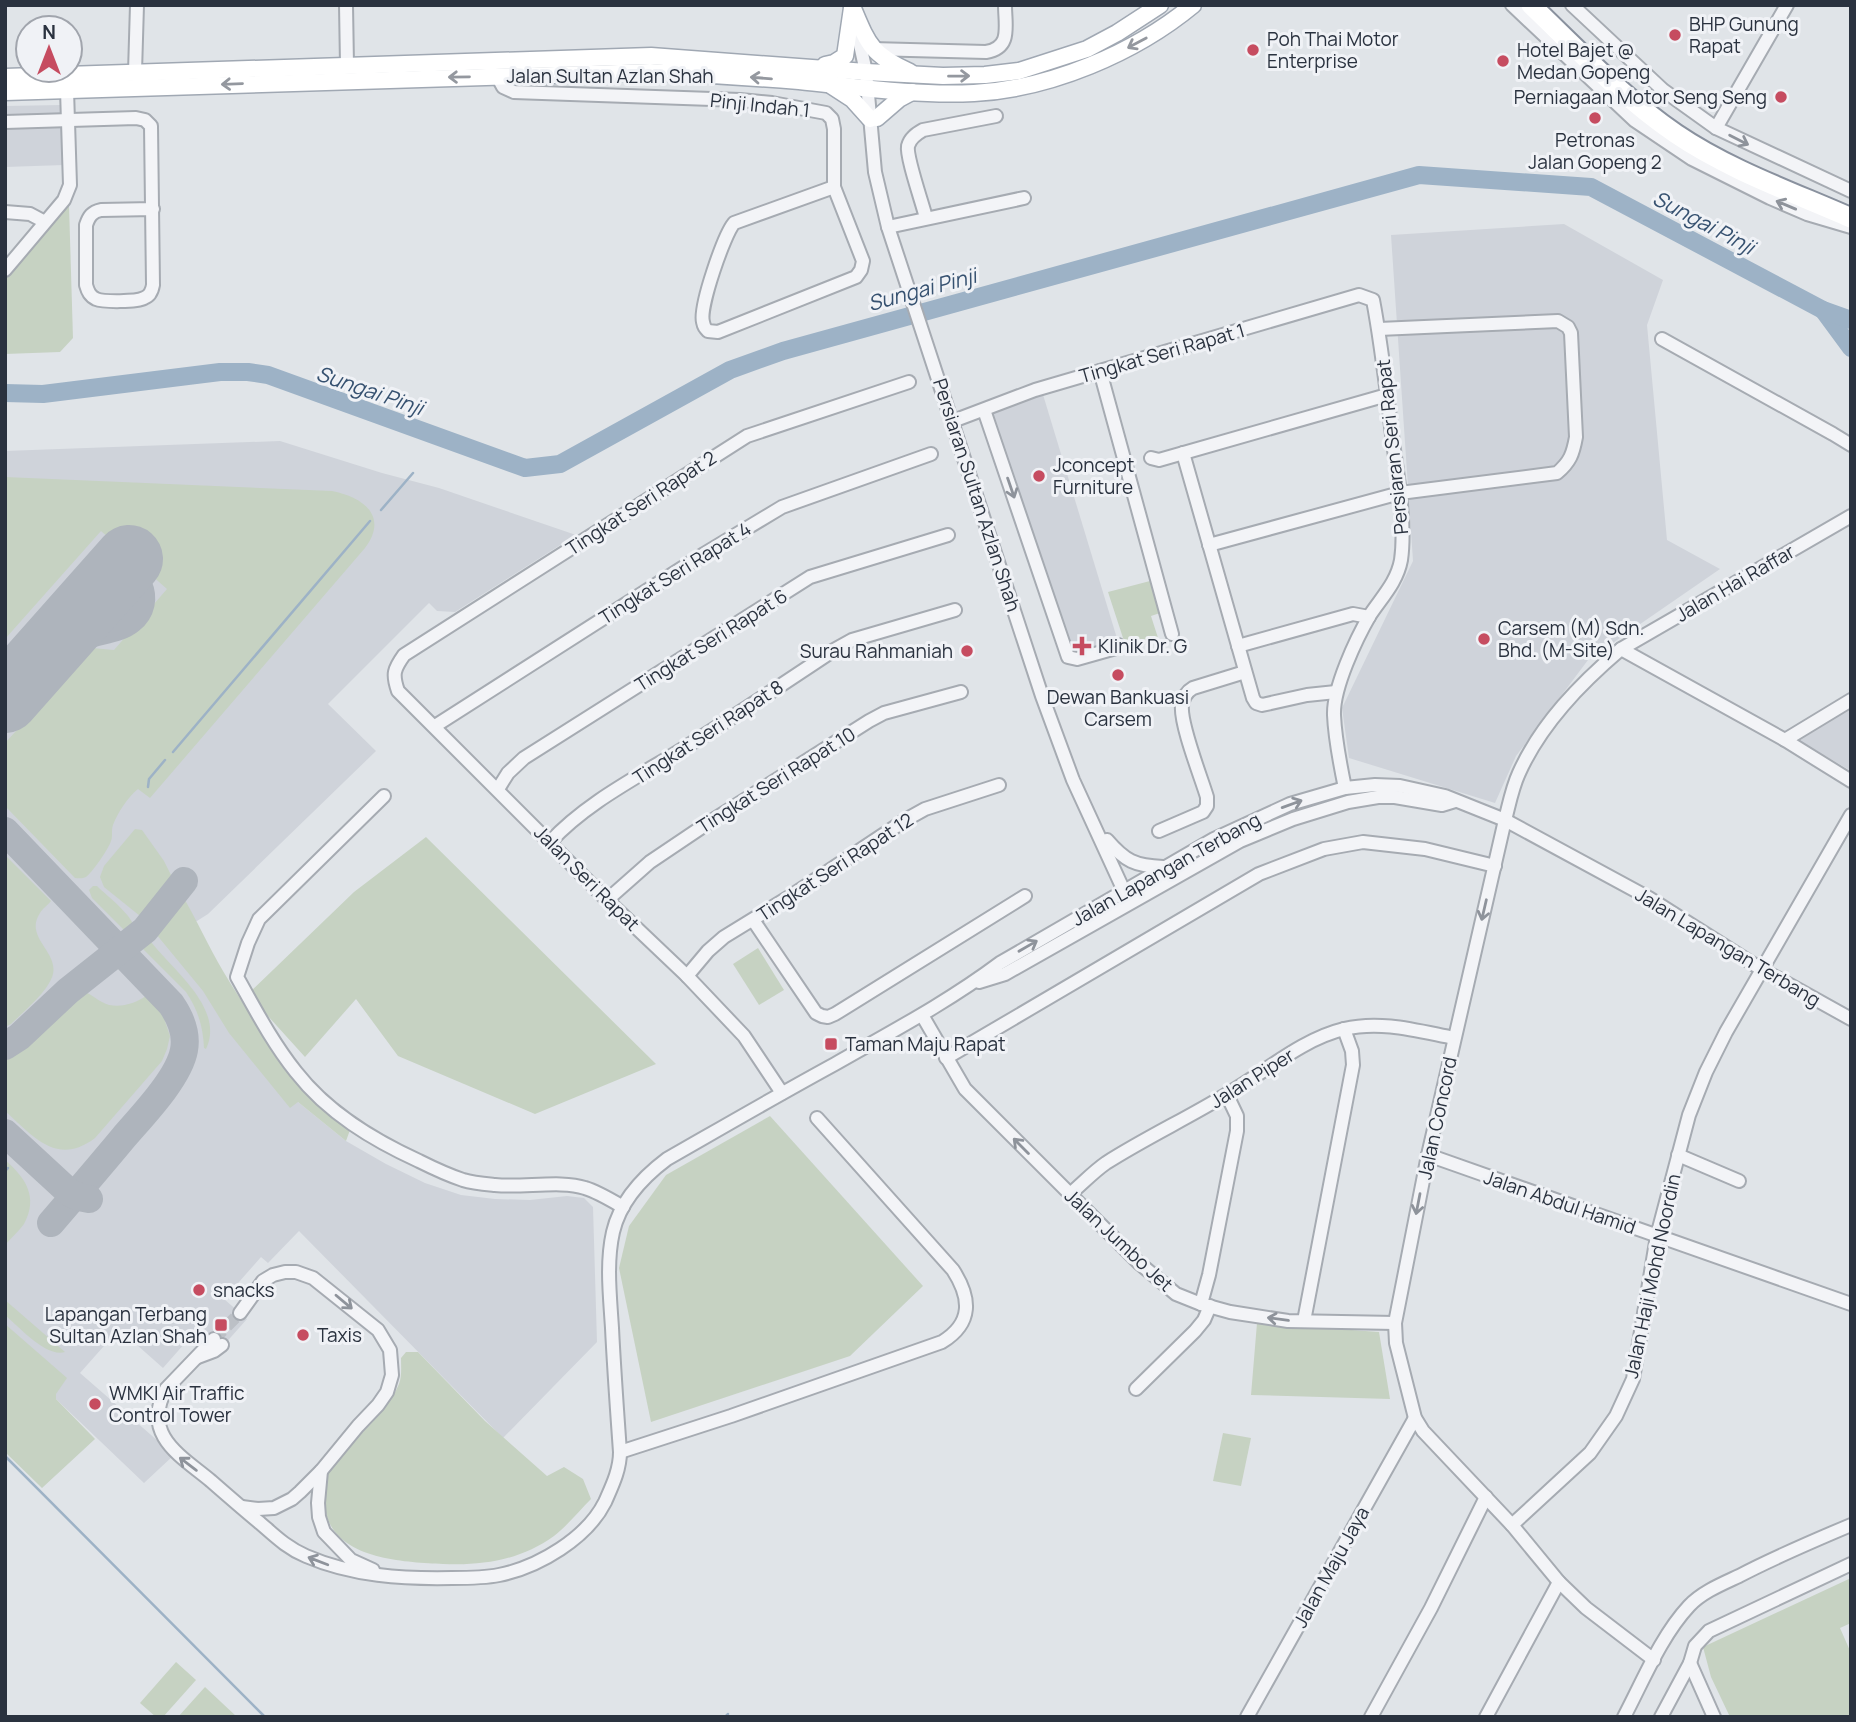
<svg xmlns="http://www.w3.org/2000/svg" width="1856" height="1722" viewBox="0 0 1856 1722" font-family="Manrope,sans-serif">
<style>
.built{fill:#cfd3da}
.green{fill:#c6d2c2}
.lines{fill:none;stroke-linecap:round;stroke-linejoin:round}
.stream{stroke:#9db2c6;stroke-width:2.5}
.river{stroke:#9db2c6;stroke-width:18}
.taxiway{stroke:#aeb4bc;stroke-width:28}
.runway{stroke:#aeb4bc;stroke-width:68}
.minor-tunnel{stroke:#bcc0c6;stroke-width:12;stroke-dasharray:12 6;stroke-linecap:butt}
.minor-casing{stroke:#a6abb2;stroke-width:16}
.major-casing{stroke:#a0a8b3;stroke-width:19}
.highway-casing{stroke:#89919e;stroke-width:23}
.minor{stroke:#f3f4f7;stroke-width:12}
.major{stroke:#fff;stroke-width:16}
.highway{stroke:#fff;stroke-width:19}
.oneway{stroke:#94989f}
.oneway2{stroke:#8e939b}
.poi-dot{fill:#c64c60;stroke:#f0f2f6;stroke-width:2.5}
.labels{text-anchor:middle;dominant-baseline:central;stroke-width:6;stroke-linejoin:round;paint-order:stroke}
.poi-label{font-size:19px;fill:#2a323f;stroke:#f0f2f6;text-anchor:start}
.street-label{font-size:19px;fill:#2a323f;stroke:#f0f2f6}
.water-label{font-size:21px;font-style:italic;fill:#365170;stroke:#f0f2f6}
</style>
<rect width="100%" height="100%" fill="#e0e4e8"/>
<g class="built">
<polygon points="62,105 64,165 5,167 5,106"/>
<polygon points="1564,224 1663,280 1647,325 1667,540 1720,569 1588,660 1516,756 1495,803 1349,758 1342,708 1413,561 1391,235"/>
<polygon points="1041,388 1119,645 1068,661 986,402"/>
<polygon points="280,441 382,473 439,488 576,535 455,612 437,611 429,603 328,704 376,751 208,914 189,926 298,1102 346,1141 386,1164 425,1183 461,1195 495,1199 530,1200 567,1196 584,1198 593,1207 597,1342 503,1438 299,1231 268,1263 261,1257 224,1299 247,1319 223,1346 200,1326 163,1368 119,1329 80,1373 174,1455 144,1483 56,1399 56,1394 5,1341 5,451"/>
<polygon points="1851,706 1851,771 1797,739"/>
</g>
<g class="green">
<polygon points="69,205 73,338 60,352 5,354 5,278"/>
<path d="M 5,477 L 332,491 C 363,497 389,516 365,548 L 150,798 L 138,789 C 128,797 118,812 113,825 C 111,830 113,836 111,841 C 109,848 92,873 86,877 C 82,879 78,878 75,878 L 5,806 L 5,743 L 92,648 L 114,650 L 167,589 L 101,531 L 5,639 Z"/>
<polygon points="1150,581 1160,613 1151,616 1159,641 1137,647 1133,638 1124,641 1108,592"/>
<polygon points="135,829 142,830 164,861 173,879 163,896 145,920 104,887 100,877 104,866"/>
<polygon points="426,837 656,1064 535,1114 398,1056 356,999 305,1057 248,994 354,892"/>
<path d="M 5,855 L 51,901 C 48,905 42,909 40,913 C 24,937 58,951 53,974 C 49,991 23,1012 11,1024 L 5,1027 Z"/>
<path d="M 93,886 L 97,886 C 108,897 133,915 135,930 L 131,937 L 92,898 L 89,890 Z"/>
<path d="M 182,895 C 197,920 208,946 223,971 C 258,1030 300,1084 350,1130 L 346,1141 L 298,1102 L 290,1108 L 229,1033 L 203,991 L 156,934 L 155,928 Z"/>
<path d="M 151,942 C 174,971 225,1009 206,1049 L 204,1048 C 203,1026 198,1010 186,992 L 143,949 L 148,943 Z"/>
<polygon points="758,948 784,990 759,1005 733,964"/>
<path d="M 82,991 C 92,994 94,998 102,1002 C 116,1010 134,1004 146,996 L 162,1012 L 170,1036 L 167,1049 L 162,1061 L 95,1138 C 57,1167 33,1136 5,1111 L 5,1058 L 15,1053 L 73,993 Z"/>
<polygon points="770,1116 923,1286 850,1356 651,1422 619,1268 629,1226 666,1175"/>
<path d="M 5,1160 C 25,1177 39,1197 24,1224 C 19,1231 11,1238 5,1245 Z"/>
<path d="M 5,1300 L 65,1352 C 47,1358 19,1327 5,1315 Z"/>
<polygon points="1257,1323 1379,1332 1390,1399 1251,1395"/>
<polygon points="5,1324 67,1378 56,1394 56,1399 95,1439 42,1488 5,1452"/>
<path d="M 406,1352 L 418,1352 L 485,1421 L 547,1476 L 564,1467 L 583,1479 L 591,1499 C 579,1511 567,1526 554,1536 C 521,1560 482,1566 443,1564 C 402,1562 331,1559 325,1507 C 323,1494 324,1478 332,1467 C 352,1438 385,1417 399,1384 C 402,1377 401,1366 401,1358 Z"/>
<polygon points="1223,1433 1251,1438 1241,1486 1213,1481"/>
<polygon points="1851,1578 1851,1623 1840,1628 1851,1653 1851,1717 1730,1717 1711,1677 1703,1647"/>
<polygon points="176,1662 196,1680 163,1717 156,1717 140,1703"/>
<polygon points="205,1687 237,1717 178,1717"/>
</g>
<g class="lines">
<g class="stream">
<polyline points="381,510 413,473"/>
<polyline points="173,752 370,521"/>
<polyline points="148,787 149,779 165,760"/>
<polyline points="5,1171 8,1168"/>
<polyline points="5,1456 265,1717"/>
<polyline points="725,1717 728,1714"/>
</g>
<g class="river">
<polyline points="1823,310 1851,348"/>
<polyline points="5,393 43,394 220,372 248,372 268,375 525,468 560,464 730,370 783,351 1419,175 1591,187 1823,310 1851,320"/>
</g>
<g class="taxiway">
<path d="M 109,566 C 136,567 154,601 130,620 C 118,630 98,630 84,636 C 67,642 52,653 37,663 L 69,613 L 87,579 L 93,572 Z"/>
<path d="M 5,831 L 171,1004 C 180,1017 187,1034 184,1050 C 179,1078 142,1116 124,1137 C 100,1166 75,1195 51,1223"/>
<polyline points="5,1046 19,1037 68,991 145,930 184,881"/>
<polyline points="5,1133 69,1192 79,1197 89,1199"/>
</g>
<polyline class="runway" points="5,699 129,559"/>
<polyline class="minor-tunnel" points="214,1339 240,1313"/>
<g class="minor-casing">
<g id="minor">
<polyline points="346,5 347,65"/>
<polyline points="1512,5 1634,120 1692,159 1770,198 1807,214 1851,227"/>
<polyline points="1572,5 1663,90 1716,128 1851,191"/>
<polyline points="856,26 866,72 875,172 888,227 1042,696 1073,780 1124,891"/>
<path d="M 872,49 L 986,52 C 1012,48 1005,26 1005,5"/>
<polyline points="135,72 137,5"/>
<path d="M 497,76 L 503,87 L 514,92 L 740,100 L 772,103 L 826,113 L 832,119 L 834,129 L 834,187 L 863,261 L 861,270 L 856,277 L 718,332 L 708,331 C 705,328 704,327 703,322 C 699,307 724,235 734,223 L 834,187"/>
<path d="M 5,122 L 136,118 L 145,120 L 151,126 L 153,285 C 152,291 150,296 144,298 C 137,302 103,302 96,299 C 90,296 88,292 86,285 L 86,225 C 89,216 92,212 101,210 L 153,209"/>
<polyline points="1716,128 1787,5"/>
<polyline points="5,212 30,214 45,222"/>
<path d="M 926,218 C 923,205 906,157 908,146 C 910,138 916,134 923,130 L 996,116"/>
<polyline points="888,227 1024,198"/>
<polyline points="5,270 64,200 70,185 67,90"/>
<polyline points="1662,339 1833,434 1851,445"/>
<polyline points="1100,371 1172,634"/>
<polyline points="984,410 1068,657 1077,659 1116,648 1118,645"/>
<path d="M 953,421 L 1035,390 L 1359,295 L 1373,300 C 1382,347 1387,395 1393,443 C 1398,477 1406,525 1401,560 C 1397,582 1382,597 1370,615 C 1356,639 1333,688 1334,715 C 1335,739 1340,764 1345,788"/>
<polyline points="1183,453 1253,698 1256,703 1262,705 1307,695 1336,692"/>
<polyline points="1151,458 1159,460 1387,395"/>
<path d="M 1209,545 L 1400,493 L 1557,473 C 1570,462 1573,454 1576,437 L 1571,333 L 1568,327 L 1558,321 L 1379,329"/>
<polyline points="1238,646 1353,614 1369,617"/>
<polyline points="1621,649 1785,740 1851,781"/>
<polyline points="435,726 704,554 782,507 931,454"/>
<polyline points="1785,740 1851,700"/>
<polyline points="498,789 508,773 524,758 810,577 948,535"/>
<path d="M 384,796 L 259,919 L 248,943 L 237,977 C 255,1009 272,1042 296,1072 C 328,1113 373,1140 419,1161 C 433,1168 448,1175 463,1180 C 473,1183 485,1184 495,1185 C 522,1188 562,1180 585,1188 C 598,1192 611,1200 623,1207"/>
<path d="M 1159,831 L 1203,812 L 1207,806 L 1207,797 C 1201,777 1180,724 1182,706 C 1183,698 1186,692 1193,688 L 1245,672"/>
<path d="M 1107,840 C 1125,861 1135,866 1163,867"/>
<path d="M 550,842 C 586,803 636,778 681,750 C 732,718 783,684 834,650 L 852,640 L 955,610"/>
<polyline points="607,900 650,862 702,827 869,721 884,713 961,692"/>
<polyline points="753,920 816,1013 822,1016 828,1017 835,1014 1025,896"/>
<polyline points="687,976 708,951 724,937 794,894 907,819 925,809 999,785"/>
<polyline points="979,982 1005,974 1240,841 1293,819 1348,802 1378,797 1395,797 1442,805 1455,801"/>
<polyline points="922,1015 965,1089 1139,1263 1176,1294 1201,1304 1230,1312 1288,1321 1395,1323"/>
<polyline points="946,1058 1259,874 1324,849 1363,842 1425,849 1495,866"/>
<path d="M 782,1093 L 744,1036 L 687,976 L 607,900 L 398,691 C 392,674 394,669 404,655 L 747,436 L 909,382"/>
<polyline points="1428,1155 1851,1304"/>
<polyline points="1678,1155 1739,1181"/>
<path d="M 1070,1194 C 1082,1184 1093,1172 1106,1163 C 1145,1138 1188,1118 1227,1094 C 1264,1073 1302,1039 1344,1029 C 1381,1020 1418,1031 1454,1038"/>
<polyline points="1201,1304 1209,1275 1237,1131 1237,1116 1227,1095"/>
<polyline points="240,1313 263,1281 273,1275 285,1272 296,1272 313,1278 378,1330 390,1350 392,1375 387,1392 378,1405 358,1426 321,1471 300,1492 292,1499 274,1508 258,1509 242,1507"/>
<polyline points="1304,1321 1353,1065 1352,1051 1344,1029"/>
<path d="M 214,1339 L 166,1389 C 141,1435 181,1456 211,1481 C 227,1495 243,1509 260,1523 C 275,1536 287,1548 306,1556 C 352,1576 403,1579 452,1578 C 467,1578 484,1578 499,1575 C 539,1567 587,1538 605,1502 C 612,1486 620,1470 620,1452 C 617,1410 614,1369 612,1328 C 610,1296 606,1263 613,1232 C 620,1202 643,1177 667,1159 C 723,1127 778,1095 835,1064 C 891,1032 948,1002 1000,963 L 1214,839 L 1290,804 L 1345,788 L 1375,785 L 1400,786 L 1445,796 L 1505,820 L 1649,898 L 1761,969 L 1851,1019"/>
<polyline points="198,1357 214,1351 222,1345"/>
<polyline points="1136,1389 1195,1331 1204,1320 1210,1306"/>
<path d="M 620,1452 L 731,1416 L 942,1342 C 973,1323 971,1298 953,1270 L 817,1118"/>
<polyline points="321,1471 318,1503 319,1517 324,1532 351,1560 373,1570"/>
<polyline points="1512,1525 1590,1453 1616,1416 1633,1379 1657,1236 1689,1115 1706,1072 1726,1032 1851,815"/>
<path d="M 1654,1660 L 1586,1608 L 1559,1582 L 1512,1525 L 1423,1431 L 1415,1418 L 1396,1343 L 1395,1323 L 1428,1155 L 1505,820 C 1509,805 1512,788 1519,773 C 1541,724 1580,684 1621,649 L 1851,516"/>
<polyline points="1690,1663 1714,1717"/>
<polyline points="1247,1717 1415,1418"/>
<polyline points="1371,1717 1431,1608 1486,1497"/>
<polyline points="1486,1717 1559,1582"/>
<path d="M 1624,1717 C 1643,1681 1661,1636 1689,1606 C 1702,1592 1722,1584 1739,1576 C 1775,1557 1813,1541 1851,1525"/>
<polyline points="1661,1717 1690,1663 1695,1646 1709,1631 1851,1564"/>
</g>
</g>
<g class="major-casing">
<g id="major">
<path d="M 852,6 C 868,44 871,55 910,72"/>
<polyline points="825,65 834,63 845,56 852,8"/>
<polyline points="5,77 651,56 866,72 943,76 985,75 1019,71 1087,49 1117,33 1160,5"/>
<polyline points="832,86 852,99 870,119"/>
<path d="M 5,92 L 650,72 C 700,74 749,77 799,81 C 857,87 916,96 974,93 C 1050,89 1135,53 1193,5"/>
<polyline points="877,118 899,99 912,92"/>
</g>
</g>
<g class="highway-casing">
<path id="highway" d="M 1531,5 C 1577,49 1623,98 1676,134 C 1729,170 1792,192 1851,218"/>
</g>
<use href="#minor" class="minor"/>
<use href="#major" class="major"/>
<use href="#highway" class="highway"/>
</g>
<defs><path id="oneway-shaft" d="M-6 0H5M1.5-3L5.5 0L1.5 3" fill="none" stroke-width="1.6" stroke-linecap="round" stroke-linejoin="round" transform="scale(1.75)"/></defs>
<g class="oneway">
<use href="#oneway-shaft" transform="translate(1137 43) rotate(152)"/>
<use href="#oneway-shaft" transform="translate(959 76) rotate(-1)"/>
<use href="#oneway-shaft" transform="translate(459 77) rotate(179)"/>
<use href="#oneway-shaft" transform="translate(761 78) rotate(-175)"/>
<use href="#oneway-shaft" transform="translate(232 84) rotate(178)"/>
</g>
<g class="oneway2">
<use href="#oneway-shaft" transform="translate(1739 140) rotate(27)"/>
<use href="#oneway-shaft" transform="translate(1786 205) rotate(-157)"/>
<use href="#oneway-shaft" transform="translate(1011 488) rotate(71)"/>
<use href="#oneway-shaft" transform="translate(1292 804) rotate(-20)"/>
<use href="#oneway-shaft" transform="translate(1484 910) rotate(103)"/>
<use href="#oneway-shaft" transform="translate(1028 946) rotate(-30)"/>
<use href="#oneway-shaft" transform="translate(1021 1146) rotate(-135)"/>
<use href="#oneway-shaft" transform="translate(1418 1204) rotate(101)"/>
<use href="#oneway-shaft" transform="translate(344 1302) rotate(40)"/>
<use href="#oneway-shaft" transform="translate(1278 1319) rotate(-172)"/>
<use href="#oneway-shaft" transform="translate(188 1464) rotate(-143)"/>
<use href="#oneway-shaft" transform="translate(318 1561) rotate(-159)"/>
</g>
<g class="poi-dot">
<circle cx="1675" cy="35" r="7"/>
<circle cx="1253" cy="50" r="7"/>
<circle cx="1503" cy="61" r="7"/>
<circle cx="1781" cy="97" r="7"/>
<circle cx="1595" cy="118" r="7"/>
<circle cx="1039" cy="476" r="7"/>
<circle cx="1484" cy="639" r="7"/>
<path d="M1078.5 635.5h7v7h7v7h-7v7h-7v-7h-7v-7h7z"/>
<circle cx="967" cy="651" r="7"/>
<circle cx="1118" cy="675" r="7"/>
<rect x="824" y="1037" width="14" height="14" rx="3.5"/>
<circle cx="199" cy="1290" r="7"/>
<rect x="214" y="1318" width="14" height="14" rx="3.5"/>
<circle cx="303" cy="1335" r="7"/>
<circle cx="95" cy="1404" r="7"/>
</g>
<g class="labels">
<g class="poi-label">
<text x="1689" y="24">BHP Gunung<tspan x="1689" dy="22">Rapat</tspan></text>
<text x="1267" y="39">Poh Thai Motor<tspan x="1267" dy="22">Enterprise</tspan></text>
<text x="1517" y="50">Hotel Bajet @<tspan x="1517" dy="22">Medan Gopeng</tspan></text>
<text x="1767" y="97" text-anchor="end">Perniagaan Motor Seng Seng</text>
<text x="1595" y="140" text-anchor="middle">Petronas<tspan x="1595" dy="22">Jalan Gopeng 2</tspan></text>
<text x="1053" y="465">Jconcept<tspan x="1053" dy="22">Furniture</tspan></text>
<text x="1498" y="628">Carsem (M) Sdn.<tspan x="1498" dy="22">Bhd. (M-Site)</tspan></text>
<text x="1098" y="646">Klinik Dr. G</text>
<text x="953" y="651" text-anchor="end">Surau Rahmaniah</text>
<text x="1118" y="697" text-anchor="middle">Dewan Bankuasi<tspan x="1118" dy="22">Carsem</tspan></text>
<text x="845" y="1044">Taman Maju Rapat</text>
<text x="213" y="1290">snacks</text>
<text x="207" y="1314" text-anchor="end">Lapangan Terbang<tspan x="207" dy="22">Sultan Azlan Shah</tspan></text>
<text x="317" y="1335">Taxis</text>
<text x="109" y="1393">WMKI Air Traffic<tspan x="109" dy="22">Control Tower</tspan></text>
</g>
<g class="street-label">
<text x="610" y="76">Jalan Sultan Azlan Shah</text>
<text transform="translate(760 105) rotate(6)">Pinji Indah 1</text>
<text transform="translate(1162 353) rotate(-16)">Tingkat Seri Rapat 1</text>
<text transform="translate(1392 447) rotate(-96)">Persiaran Seri Rapat</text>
<text transform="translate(977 495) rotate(72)">Persiaran Sultan Azlan Shah</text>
<text transform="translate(641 503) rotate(-33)">Tingkat Seri Rapat 2</text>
<text transform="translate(675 573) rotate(-32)">Tingkat Seri Rapat 4</text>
<text transform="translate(1735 583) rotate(-30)">Jalan Hai Raffar</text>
<text transform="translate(711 640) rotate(-32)">Tingkat Seri Rapat 6</text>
<text transform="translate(708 732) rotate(-33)">Tingkat Seri Rapat 8</text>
<text transform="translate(776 780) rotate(-32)">Tingkat Seri Rapat 10</text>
<text transform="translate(835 867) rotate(-33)">Tingkat Seri Rapat 12</text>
<text transform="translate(1166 869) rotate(-29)">Jalan Lapangan Terbang</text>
<text transform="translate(587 878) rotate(45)">Jalan Seri Rapat</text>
<text transform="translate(1728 947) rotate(31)">Jalan Lapangan Terbang</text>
<text transform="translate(1252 1078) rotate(-32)">Jalan Piper</text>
<text transform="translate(1437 1118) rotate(-78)">Jalan Concord</text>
<text transform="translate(1560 1202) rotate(19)">Jalan Abdul Hamid</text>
<text transform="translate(1119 1240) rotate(43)">Jalan Jumbo Jet</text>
<text transform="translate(1652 1276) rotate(-78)">Jalan Haji Mohd Noordin</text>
<text transform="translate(1331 1567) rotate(-61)">Jalan Maju Jaya</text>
</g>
<g class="water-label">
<text transform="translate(1704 222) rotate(28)">Sungai Pinji</text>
<text transform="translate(922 289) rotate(-15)">Sungai Pinji</text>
<text transform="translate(370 390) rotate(19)">Sungai Pinji</text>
</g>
</g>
<rect width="1856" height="1722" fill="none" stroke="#2a323f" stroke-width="14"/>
<g transform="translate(49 49)"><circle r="33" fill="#f0f2f6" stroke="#a1a5ad" stroke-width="2"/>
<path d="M0-5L12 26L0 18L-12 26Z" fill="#c64c60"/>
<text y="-10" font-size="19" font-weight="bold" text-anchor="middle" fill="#2a323f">N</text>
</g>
</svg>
